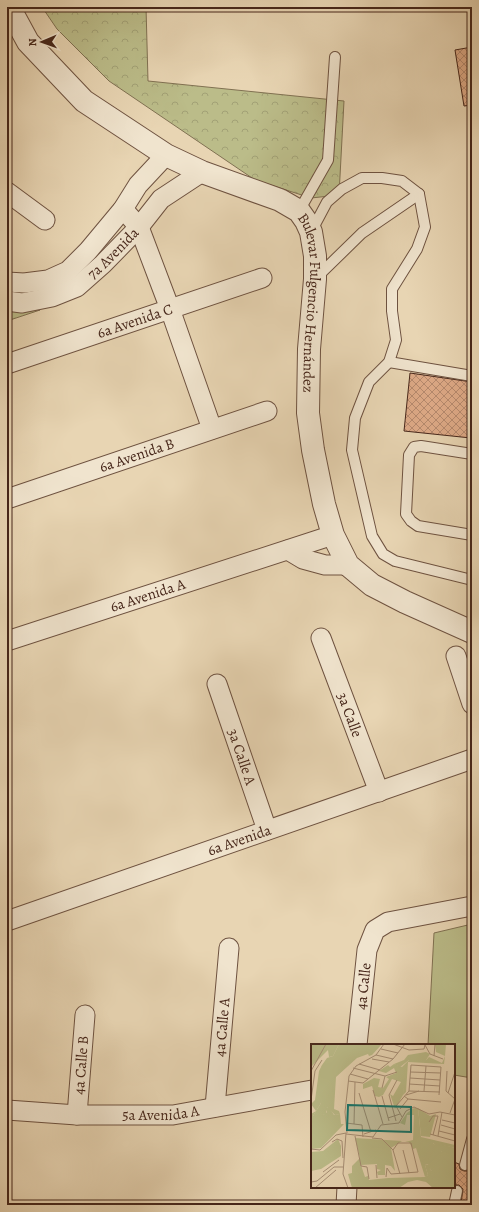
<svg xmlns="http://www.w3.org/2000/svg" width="479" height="1212" viewBox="0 0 479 1212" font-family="Alegreya,serif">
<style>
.green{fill:#bbbc89;stroke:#807152}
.forest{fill:url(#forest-crowns);stroke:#807152}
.building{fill:url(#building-cross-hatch);stroke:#46261a}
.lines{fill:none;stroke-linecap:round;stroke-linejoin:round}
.service-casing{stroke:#6e5240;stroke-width:12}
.minor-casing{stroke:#6e5240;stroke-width:21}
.tertiary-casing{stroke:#6e5240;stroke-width:24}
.service{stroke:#f0e4ce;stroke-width:10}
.minor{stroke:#f0e4ce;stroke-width:19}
.tertiary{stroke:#f0e4ce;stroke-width:22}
.labels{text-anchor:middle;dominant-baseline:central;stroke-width:4;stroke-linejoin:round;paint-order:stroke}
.street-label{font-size:15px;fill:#46261a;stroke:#f0e4ce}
.inset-road{fill:none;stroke:#a78f76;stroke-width:1}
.view{fill:#0f766e;fill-opacity:0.15;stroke:#0f766e;stroke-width:2}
.inset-edge{fill:none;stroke:#46261a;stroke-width:2}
</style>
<defs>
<pattern id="forest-crowns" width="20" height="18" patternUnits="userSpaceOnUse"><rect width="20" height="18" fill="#bbbc89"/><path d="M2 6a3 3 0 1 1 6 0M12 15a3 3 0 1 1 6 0" fill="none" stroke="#a2a176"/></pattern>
<pattern id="building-cross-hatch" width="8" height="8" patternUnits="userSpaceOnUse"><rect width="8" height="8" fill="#deaa87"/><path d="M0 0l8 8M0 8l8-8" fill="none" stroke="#b68a6e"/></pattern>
</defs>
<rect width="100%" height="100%" fill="#e8d5b3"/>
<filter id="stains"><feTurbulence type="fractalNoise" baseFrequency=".005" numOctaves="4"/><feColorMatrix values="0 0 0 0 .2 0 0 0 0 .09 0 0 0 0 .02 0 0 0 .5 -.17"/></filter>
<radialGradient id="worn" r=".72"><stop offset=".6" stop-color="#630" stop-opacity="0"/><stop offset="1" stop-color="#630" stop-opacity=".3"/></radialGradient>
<polygon class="green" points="472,924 472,1078 454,1075 454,1045 428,1045 434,933"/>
<g class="forest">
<polygon points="42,7 146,7 148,81 344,101 339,195 311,198 255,180 109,81 57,29"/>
<polygon points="7,308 40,310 7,321"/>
</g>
<g class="building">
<polygon points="472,47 472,105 464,106 455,50"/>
<polygon points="410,373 472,382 471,438 404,431"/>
<polygon points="454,1162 459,1164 460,1169 464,1171 467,1171 472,1167 472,1205 461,1203 463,1189 459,1185 454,1185"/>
</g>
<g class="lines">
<g class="service-casing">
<g id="service">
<polyline points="299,211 328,160 335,57"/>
<polyline points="311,232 327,202 342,189 362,178 382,178 402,181 419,194 425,227 417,249 392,289 392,311 396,340 389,362 369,382 355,418 352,450 372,536 383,554 395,561 472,580"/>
<polyline points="317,277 362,233 419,194"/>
<polyline points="389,362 472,376"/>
<polyline points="472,454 421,446 414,447 409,455 406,514 411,521 418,526 472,535"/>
<polyline points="465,1165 472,1139"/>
<polyline points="454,1205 457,1191"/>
</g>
</g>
<g class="minor-casing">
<g id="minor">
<polyline points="7,192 45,220"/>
<polyline points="123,209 139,227 170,309 212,429"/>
<polyline points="7,282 24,283 48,280 68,271 88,251 123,209 138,185 166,155"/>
<path id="s1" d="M 7,301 L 22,303 L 52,297 L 77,287 L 103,264 L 139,227 L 161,199 L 202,172"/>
<path id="s2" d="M 7,364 L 262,278"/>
<path id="s3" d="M 7,499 L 267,411"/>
<polyline points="288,550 303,559 325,565 348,565"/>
<path id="s4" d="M 321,638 L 379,792"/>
<path id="s5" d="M 7,641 L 333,535"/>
<polyline points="456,656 472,704"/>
<path id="s6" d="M 217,684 L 267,830"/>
<path id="s7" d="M 7,921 L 472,759"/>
<path id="s8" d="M 357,1045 L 367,950 L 375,930 L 388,922 L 472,906"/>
<path id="s9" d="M 215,1107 L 229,948"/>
<path id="s10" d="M 7,1110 L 77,1115 L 173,1115 L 312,1090"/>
<path id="s11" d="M 77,1115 L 85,1015"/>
<polyline points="346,1205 347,1187"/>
</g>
</g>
<g class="tertiary-casing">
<g id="tertiary">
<path id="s12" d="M 9,7 L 28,42 L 84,101 L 166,155 L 202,172 L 280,200 L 299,211 L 306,221 L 311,232 L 315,256 L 315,279 L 309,349 L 308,413 L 313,450 L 324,504 L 333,535 L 348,565 L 372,585 L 405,602 L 472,632"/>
</g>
</g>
<use href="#service" class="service"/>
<use href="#minor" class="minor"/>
<use href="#tertiary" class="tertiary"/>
</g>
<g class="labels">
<g class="street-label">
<text stroke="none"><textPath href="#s1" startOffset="122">7a Avenida</textPath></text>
<text stroke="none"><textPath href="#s12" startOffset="459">Bulevar Fulgencio Hernández</textPath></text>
<text stroke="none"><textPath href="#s2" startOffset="135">6a Avenida C</textPath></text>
<text stroke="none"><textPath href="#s3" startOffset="137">6a Avenida B</textPath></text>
<text stroke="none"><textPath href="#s5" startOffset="148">6a Avenida A</textPath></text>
<text stroke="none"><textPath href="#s4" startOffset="82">3a Calle</textPath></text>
<text stroke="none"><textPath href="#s6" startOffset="77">3a Calle A</textPath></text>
<text stroke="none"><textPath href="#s7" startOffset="246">6a Avenida</textPath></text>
<text stroke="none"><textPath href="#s8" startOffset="59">4a Calle</textPath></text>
<text stroke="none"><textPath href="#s9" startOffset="80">4a Calle A</textPath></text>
<text stroke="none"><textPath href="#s11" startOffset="50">4a Calle B</textPath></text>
<text stroke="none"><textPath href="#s10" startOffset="154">5a Avenida A</textPath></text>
</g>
</g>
<g transform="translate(311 1044)">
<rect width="144" height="144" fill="#e8d5b3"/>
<path d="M 13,0 L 28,0 L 22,12 L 18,13 L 17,6 L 0,23 L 0,17 ZM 134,12 L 133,20 L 97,18 L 95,48 L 92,51 L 93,30 L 85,29 L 83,24 L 75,29 L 68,27 L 77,21 L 79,23 L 83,20 L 91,23 L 98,16 L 115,16 L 118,13 L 131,19 ZM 11,21 L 10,59 L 2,72 L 14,70 L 16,68 L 14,64 L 18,63 L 23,71 L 29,70 L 30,80 L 33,80 L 10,104 L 0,105 L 0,70 L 5,67 L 0,60 L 4,56 L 8,27 ZM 122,98 L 144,104 L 144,144 L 122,144 L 115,138 L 106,136 L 97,138 L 88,144 L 77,144 L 77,134 L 114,133 L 117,131 L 114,121 L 119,120 L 120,127 L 129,122 L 131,108 L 125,104 Z" fill="#bbbc89"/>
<path d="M 0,0 L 13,0 L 13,3 L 6,14 L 0,17 ZM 28,0 L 71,0 L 61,11 L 58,12 L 57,10 L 46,14 L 25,33 L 23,65 L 28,67 L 29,70 L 24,71 L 16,63 L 15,70 L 4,73 L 2,72 L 10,59 L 6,56 L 9,51 L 6,49 L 11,21 L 16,14 L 22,12 ZM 124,0 L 135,0 L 134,12 L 125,8 ZM 115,8 L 119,10 L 115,16 L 98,16 L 89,23 L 83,20 L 93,16 L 97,11 ZM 85,29 L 93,29 L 93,43 L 92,51 L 84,65 L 79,50 L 82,52 L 90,38 L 81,35 L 72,51 L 68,53 L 64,52 L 61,42 L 52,45 L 52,40 L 63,34 L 69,35 L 67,43 L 72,44 L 78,35 L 75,33 ZM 103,64 L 107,64 L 110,93 L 144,101 L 144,104 L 122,99 L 137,114 L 137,118 L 129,122 L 128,130 L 122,130 L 117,120 L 114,121 L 117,131 L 114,133 L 105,104 L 102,105 L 98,98 L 94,98 L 102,96 L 103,71 L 96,71 L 94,81 L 89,79 L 96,69 ZM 44,94 L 91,97 L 80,104 L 84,127 L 80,122 L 74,121 L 74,131 L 67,131 L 66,128 L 70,126 L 66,125 L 66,120 L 50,121 L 54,133 L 57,132 L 58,136 L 77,134 L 77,144 L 41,144 L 37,130 L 41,129 L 41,122 L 49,114 ZM 27,95 L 30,102 L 30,112 L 10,125 L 0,127 L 0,108 L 12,107 Z" fill="#bbbc89"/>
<path d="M 107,64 L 119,72 L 125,70 L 119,93 L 110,92 Z" fill="#bbbc89"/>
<path class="inset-road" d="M 82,0 L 98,6 L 113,5 L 114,1M 114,1 L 119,10 L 132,15M 70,5 L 87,9M 65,11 L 82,15M 123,12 L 124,0M 61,15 L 78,18M 48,20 L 69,26M 42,24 L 74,32 L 86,28M 0,27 L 15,0M 136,27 L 135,47 L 144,55M 99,28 L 130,29M 39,30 L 57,35M 99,34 L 129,36M 37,37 L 52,39 L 82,15 L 94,0M 98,40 L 129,42M 71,44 L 74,32M 62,46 L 72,80M 98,47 L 129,48M 113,47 L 115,22M 48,49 L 60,88M 137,49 L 144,28M 95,51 L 108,47M 71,52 L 78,77M 93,52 L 97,55 L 130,58M 0,56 L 4,27 L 11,16M 89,65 L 97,55M 139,69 L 144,55M 91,73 L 85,62 L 98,47 L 100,21 L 130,23 L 128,51M 77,74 L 89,70M 131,76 L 144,79M 85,77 L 78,51 L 86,36M 118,78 L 122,72 L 127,72 L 122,91M 35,79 L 51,81 L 52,93M 43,80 L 44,38M 130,81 L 144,85M 128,87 L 144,91M 36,89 L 34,68 L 38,32 L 45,22 L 65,11 L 73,0M 35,90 L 62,93 L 70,81 L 88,79 L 95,67 L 103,63 L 118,70 L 129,68 L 144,71M 53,90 L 65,86M 119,90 L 144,97M 44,92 L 50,122 L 56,123 L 58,135M 127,92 L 131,68M 61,94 L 71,95 L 82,106M 21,98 L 26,95 L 31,97 L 32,114M 0,105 L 9,106 L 25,91 L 35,89 L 32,130 L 37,144M 82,106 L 89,130M 92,106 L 98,129M 65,121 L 66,134M 12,128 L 28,116M 75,133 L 76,124 L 80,130 L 107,128 L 100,99 L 87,99 L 82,106M 0,138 L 6,137 L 23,123 L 32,123M 4,144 L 25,126"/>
<path class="view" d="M 37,61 L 100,63 L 100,88 L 36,86 Z"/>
<rect width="144" height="144" class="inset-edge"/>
</g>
<rect width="479" height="1212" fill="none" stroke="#e8d5b3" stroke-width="24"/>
<rect x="8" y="8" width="463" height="1196" fill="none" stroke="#46261a" stroke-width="2"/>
<rect x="12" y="12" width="455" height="1188" fill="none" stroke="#46261a"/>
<g transform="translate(42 42) rotate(268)" stroke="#f0e4ce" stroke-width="3" paint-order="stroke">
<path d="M0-3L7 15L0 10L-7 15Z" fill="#46261a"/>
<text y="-6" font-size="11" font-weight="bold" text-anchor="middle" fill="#46261a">N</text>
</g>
<rect width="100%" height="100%" filter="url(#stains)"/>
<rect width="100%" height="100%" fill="url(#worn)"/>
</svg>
